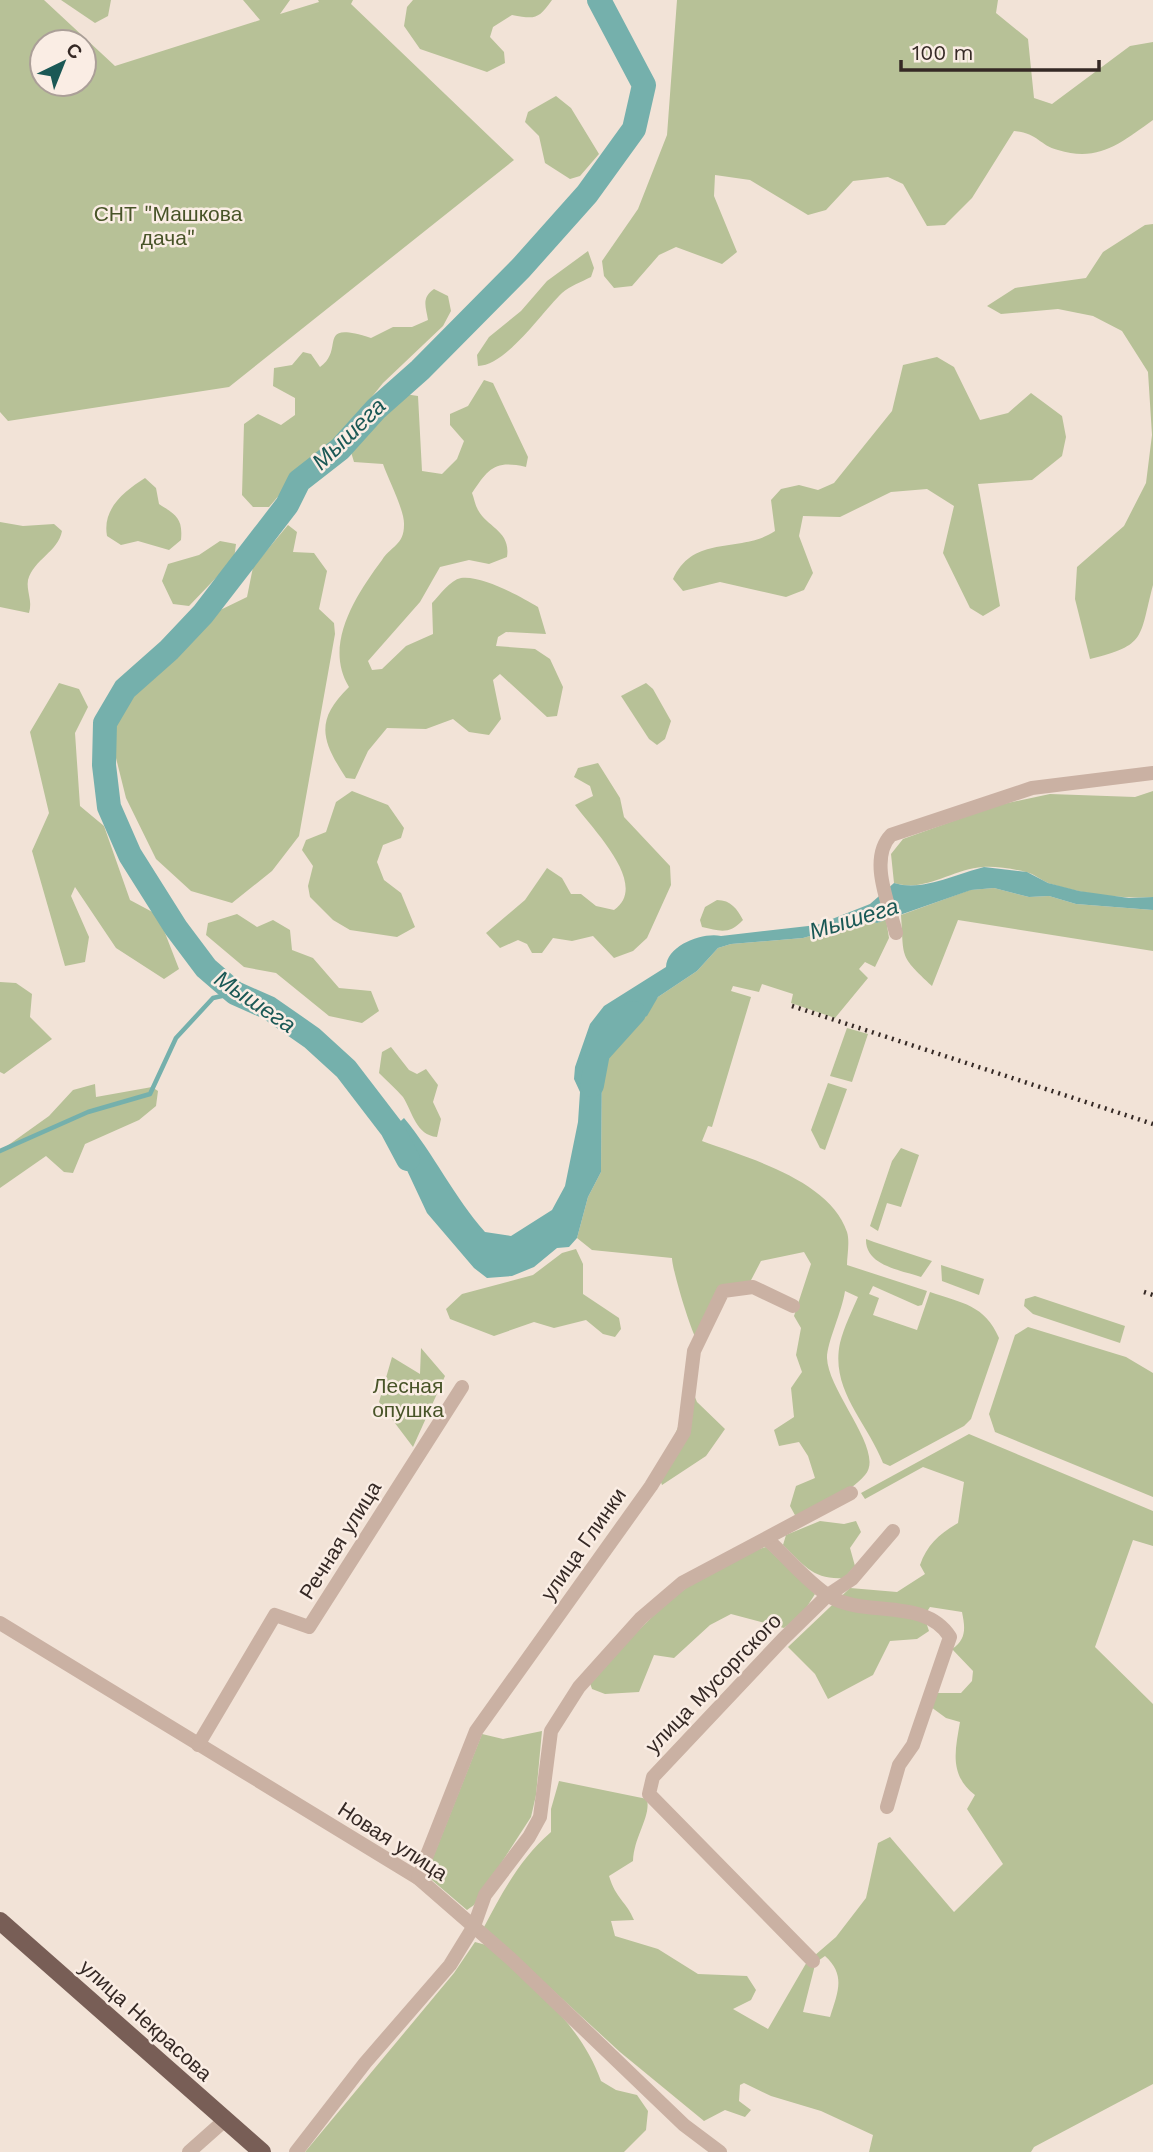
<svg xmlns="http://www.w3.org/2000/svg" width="1153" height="2152" viewBox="0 0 1153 2152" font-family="'Work Sans',sans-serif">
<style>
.green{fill:#b7c197;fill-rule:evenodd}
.water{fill:#75b0ac}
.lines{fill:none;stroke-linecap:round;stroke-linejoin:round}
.stream{stroke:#75b0ac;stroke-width:4.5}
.river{stroke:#75b0ac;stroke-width:24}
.minor{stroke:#cab1a3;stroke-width:14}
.major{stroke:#785e56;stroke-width:18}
.rail{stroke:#352925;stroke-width:4.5;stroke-dasharray:2 5;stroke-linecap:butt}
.labels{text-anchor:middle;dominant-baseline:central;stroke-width:5;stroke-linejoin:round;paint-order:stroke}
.park-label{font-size:21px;fill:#485428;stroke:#faede4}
.street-label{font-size:21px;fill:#352925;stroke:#faede4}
.water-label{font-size:23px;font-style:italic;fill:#1a5855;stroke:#faede4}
</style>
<rect width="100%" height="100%" fill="#f2e3d7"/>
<g class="green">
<path d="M 0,0 L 44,0 L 115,66 L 260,20 L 243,0 L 194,0 L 290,0 L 280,14 L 319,2 L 318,0 L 353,0 L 351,4 L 514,160 L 229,387 L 8,421 L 0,412 ZM 42,42 L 84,42 L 84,84 L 42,84 Z"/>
<polygon points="61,0 111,0 108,16 95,23"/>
<path d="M 413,0 L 552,0 C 538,20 535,19 512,15 L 493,27 L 490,37 L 504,52 L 505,63 L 487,72 L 420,49 L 404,26 L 407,7 Z"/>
<path d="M 677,0 L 998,0 L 996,13 L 1028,39 L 1034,98 L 1052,104 L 1130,46 L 1153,42 L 1153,120 C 1122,142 1099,163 1058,150 C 1039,145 1038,133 1014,131 L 972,198 L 945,225 L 927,226 L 903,184 L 888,177 L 853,181 L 826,210 L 808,215 L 750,180 L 715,175 L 714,196 L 737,252 L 722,264 L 676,247 L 659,255 L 632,286 L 614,288 L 604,276 L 602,261 L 638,209 L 667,135 Z"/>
<polygon points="556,96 571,108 599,154 580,176 570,179 545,163 539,136 525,122 528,112"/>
<path d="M 1153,224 L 1153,585 C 1139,638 1147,645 1090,659 L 1075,599 L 1077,567 L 1124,526 L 1146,483 L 1152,435 L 1148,372 L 1122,331 L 1093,316 L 1058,309 L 1001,314 L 987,306 L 1015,288 L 1086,278 L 1103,252 L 1145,225 Z"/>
<path d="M 588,251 L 594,268 L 591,277 C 581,282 570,286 562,293 C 542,312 506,366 478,366 L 477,355 L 489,337 L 521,311 L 547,281 Z"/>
<path d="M 434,289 L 448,296 L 451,311 L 443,326 L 383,383 L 338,439 L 305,465 L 269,507 L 253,507 L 242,495 L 244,424 L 258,414 L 281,425 L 295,415 L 295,398 L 273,386 L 274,368 L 292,365 L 303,352 L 311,354 L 320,367 C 346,349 314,320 371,338 L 393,327 L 412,327 L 428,320 C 426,307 421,298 434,289 Z"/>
<path d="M 937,357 L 954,367 L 980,420 L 1008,413 L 1031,393 L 1062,416 L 1066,437 L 1062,456 L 1032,480 L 978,484 L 1000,606 L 983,616 L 970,608 L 943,553 L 954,506 L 927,489 L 891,492 L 840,517 L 803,516 L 799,536 L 813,573 L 804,590 L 786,597 L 720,582 L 683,591 L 673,579 C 694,533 741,554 775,531 L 771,500 L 781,489 L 799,485 L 818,490 L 834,483 L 892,411 L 903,365 Z"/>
<path d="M 484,380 L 493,383 L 528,457 L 526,467 C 495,460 489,468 472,493 C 474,498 475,505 478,510 C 488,528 511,531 507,557 L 489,564 L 469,560 L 440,567 L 420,602 L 368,661 L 372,670 L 382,669 L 406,646 L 433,634 L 432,603 C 440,595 450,580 461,578 C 482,575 521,597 538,607 L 546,634 L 506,632 L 498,637 L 496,646 L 535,649 L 550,659 L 563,687 L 557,716 L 547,717 L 500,674 L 493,680 L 501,719 L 489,735 L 469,732 L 453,719 L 426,729 L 387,728 L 368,751 L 355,779 L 346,778 C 322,741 314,721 349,687 C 323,645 356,595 382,560 C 391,546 404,545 404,525 C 405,511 388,479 383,464 L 354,462 L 351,452 L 398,393 L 418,396 L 422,471 L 442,474 L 457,459 L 464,441 L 450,425 L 450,414 L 468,406 Z"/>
<path d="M 145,478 L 156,488 L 159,504 C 176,515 183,518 181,540 L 169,550 L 138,541 L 121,545 L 107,536 C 102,508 125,491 145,478 Z"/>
<path d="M 0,522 L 23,526 L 54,524 L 62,531 C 58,552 34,559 28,580 C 26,591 33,601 29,613 L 0,607 Z"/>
<polygon points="288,525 297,532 293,552 314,553 327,571 319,609 334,623 335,634 299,836 272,871 232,903 191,891 156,859 126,798 111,738 119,712 210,615 247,597 253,567"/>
<polygon points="220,541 236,544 234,559 189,606 173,604 162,581 168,564 199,555"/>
<polygon points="59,683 79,689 88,707 75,733 80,806 104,826 130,900 158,915 179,969 164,979 116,948 75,887 71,896 89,937 85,962 65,966 32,851 49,813 30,732"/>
<polygon points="646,683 653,689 671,721 665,739 657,745 649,739 621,696"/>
<path d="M 598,763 L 620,798 L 624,817 L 670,866 L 671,885 L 647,938 L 633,951 L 614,958 L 593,936 L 572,941 L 553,938 L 542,953 L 532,953 L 527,944 L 518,940 L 500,948 L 486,933 L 525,900 L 547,868 L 562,878 L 571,894 L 581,894 L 596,906 L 614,910 C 650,885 593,830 575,805 L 593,796 L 590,786 L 574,777 L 578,768 Z"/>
<polygon points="352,791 388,805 404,828 401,838 383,845 377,862 384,880 401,893 415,927 397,937 350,930 333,920 310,897 308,886 313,866 302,850 306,840 326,832 336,802"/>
<path d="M 1153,791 L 1153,897 C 1120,899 1083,894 1051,884 C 1042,881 1035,874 1026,872 C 1015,869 995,866 983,867 C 952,869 925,893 894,883 L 891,854 L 903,839 L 998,805 L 1050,794 L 1135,797 Z"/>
<path d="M 994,888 L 1029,897 L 1049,896 L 1076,904 L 1153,910 L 1153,951 L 958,920 L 932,986 C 899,955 904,959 901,915 L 970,890 Z"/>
<path d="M 717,900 C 731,900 737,909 743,920 C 729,935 720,931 702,927 L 700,920 L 705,907 Z"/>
<polygon points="237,914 257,927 273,920 290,930 292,950 313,958 339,988 371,991 379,1011 362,1023 329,1016 276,973 244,967 206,935 208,923"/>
<path d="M 886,919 L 889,938 L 875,967 L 865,962 L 859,969 L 868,978 L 835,1018 L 791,1003 L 793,994 L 762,984 L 759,992 L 733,986 L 731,991 L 751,997 L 712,1127 L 708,1126 L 702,1141 C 748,1158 830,1180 847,1232 C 850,1242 847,1256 847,1265 L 927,1291 L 922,1305 L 918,1306 L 873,1286 L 869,1294 L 879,1298 L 873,1315 L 917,1330 L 930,1292 C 962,1303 985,1305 999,1338 L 971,1419 L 964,1426 L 890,1466 L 883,1463 C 867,1422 830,1390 840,1343 C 844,1327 852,1311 858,1297 L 845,1291 C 842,1312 827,1342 827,1358 C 828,1392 886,1452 865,1475 C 849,1494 818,1505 796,1517 L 790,1506 L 796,1486 L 815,1478 L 808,1456 L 799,1442 L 779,1446 L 774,1430 L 794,1417 L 791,1388 L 802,1372 L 796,1355 L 801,1328 L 794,1316 L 811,1264 L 804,1252 L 761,1261 L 749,1284 L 727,1285 L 697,1340 C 691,1332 672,1269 672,1258 L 592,1250 L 577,1238 L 588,1197 L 601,1172 L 602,1065 L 598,1053 L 601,1043 L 637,1020 L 658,997 L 697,971 L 718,948 L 731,944 L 803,938 L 866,920 L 877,923 Z"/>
<polygon points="0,982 16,983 32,994 30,1017 52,1039 4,1074 0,1072"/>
<polygon points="847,1028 868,1034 852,1082 830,1076"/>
<path d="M 391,1047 L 409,1070 L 417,1074 L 426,1069 L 438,1085 L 433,1102 L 441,1119 L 437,1137 C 416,1135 413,1113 403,1097 C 396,1089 387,1081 379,1073 L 382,1052 Z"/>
<polygon points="828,1083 847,1089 825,1150 820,1148 811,1130"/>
<polygon points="95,1084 96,1097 152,1087 158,1091 156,1106 139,1120 85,1144 73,1173 64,1172 46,1156 0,1188 0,1151 49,1116 73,1090"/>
<polygon points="901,1148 919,1155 901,1207 887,1203 878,1231 870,1226 892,1161"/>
<path d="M 866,1239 L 874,1242 L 932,1261 L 921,1277 C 901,1270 865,1266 866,1239 Z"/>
<polygon points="576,1249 583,1264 583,1294 619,1318 621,1329 615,1337 603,1334 586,1320 554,1328 534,1322 494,1336 450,1319 446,1309 462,1294 533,1275 562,1253"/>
<polygon points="941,1265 984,1279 979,1295 942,1281"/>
<polygon points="1035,1296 1125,1326 1120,1343 1033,1314 1024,1306 1025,1299"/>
<polygon points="1028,1327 1126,1357 1153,1373 1153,1497 995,1432 989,1414 1015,1335"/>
<polygon points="421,1348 445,1376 413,1447 379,1402 392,1357 420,1374"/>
<polygon points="692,1390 697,1402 725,1429 706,1456 662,1485 659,1477"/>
<path d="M 969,1434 L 1153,1511 L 1153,1546 L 1133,1540 L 1095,1647 L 1153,1704 L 1153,2084 L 1034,2147 L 1031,2152 L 869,2152 L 873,2135 L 821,2111 L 771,2096 L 744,2083 L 740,2085 L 739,2101 L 751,2110 L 745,2117 L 725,2110 L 704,2121 L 620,2052 L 484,1927 C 503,1891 520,1859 551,1832 L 551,1809 L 559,1781 L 647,1799 C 651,1817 634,1836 633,1861 L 609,1876 C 616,1899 626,1901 634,1920 L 611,1921 L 615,1936 L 658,1949 L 698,1974 L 747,1976 L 756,1990 L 751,2000 L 733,2009 L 768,2029 L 808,1960 L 815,1965 L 803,2012 L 830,2017 C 838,1992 846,1975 825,1956 L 815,1963 L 814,1956 L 836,1937 L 866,1898 L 878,1843 L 890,1837 L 954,1912 L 1003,1864 L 967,1809 L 975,1795 C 949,1775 955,1751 960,1722 L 946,1718 L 931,1707 L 937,1693 L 961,1693 L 972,1681 L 973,1671 L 952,1649 C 967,1639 965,1627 962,1612 L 930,1607 L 924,1616 L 929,1631 L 917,1639 L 890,1641 L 873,1675 L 828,1699 L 815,1674 L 788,1647 L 850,1588 L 897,1592 L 925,1574 L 920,1565 C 927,1545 939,1534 958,1523 L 964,1482 L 923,1467 L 865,1499 L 861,1493 Z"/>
<path d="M 820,1521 L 844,1524 L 856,1521 L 861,1532 L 850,1548 L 855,1566 L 844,1578 C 813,1580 804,1565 783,1545 L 786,1535 Z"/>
<path d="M 766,1547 L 815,1594 L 803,1613 L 784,1628 L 731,1614 L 710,1625 L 674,1658 L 654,1655 L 639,1692 L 605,1694 L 592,1689 L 590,1683 C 641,1627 690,1569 766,1547 Z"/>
<polygon points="542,1731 536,1795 531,1817 474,1905 467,1910 426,1875 482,1734 503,1739"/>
<path d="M 475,1942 L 486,1945 C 531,1986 580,2022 601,2081 L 616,2090 L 637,2095 L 648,2111 L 646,2130 L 624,2152 L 305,2152 L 454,1973 Z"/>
</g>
<path class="water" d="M 984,867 L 1027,872 L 1048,883 L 1079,891 L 1129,898 L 1153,897 L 1153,910 L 1076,904 L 1049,896 L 1029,897 L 994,888 L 971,890 L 877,923 L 866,920 L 803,938 L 731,944 L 718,948 L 697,971 L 658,997 L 647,1016 L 637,1020 L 636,1027 L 627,1036 C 605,1036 593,1040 602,1065 L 601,1172 L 588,1197 L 577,1238 L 569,1247 L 557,1248 L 534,1267 L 512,1276 L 487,1278 L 474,1268 L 427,1213 L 389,1132 L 404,1118 C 434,1154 454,1197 485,1232 L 511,1236 L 552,1210 L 565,1186 L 578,1122 L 580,1092 L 574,1079 L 575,1067 L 590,1024 L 604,1006 L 666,967 C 667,945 703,932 721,936 L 817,925 L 870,904 L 894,883 C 922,892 956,874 984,867 Z"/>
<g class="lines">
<polyline class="stream" points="0,1151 88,1112 150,1094 176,1038 213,998 235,993"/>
<g class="river">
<polyline points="592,1085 598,1053 634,1013"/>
<polyline points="408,1159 392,1129 346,1069 312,1038 269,1008 235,993 206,968 176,928 130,855 109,807 104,765 105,723 125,689 169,650 203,614 287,505 299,481 340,449 376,409 420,370 521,268 587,194 634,129 644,85 599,0"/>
</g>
<g class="minor">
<path d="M 896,933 C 889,904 868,859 891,835 L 1032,788 L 1153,773"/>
<path d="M 768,1540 C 787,1557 807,1582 829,1596 C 865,1618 925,1597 950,1637 L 913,1745 L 899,1765 L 887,1807"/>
<polyline points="0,1623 418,1878 511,1959 684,2125 720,2152"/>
<polyline points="198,1745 275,1615 309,1627 462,1387"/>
<polyline points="418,1878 476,1731 651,1486 684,1432 694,1351 723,1291 753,1287 793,1306"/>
<polyline points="813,1961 649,1794 653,1777 783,1639 828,1595 852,1579 893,1531"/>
<polyline points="189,2152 225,2120"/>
<polyline points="296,2152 365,2063 450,1965 474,1926 485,1895 529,1837 540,1817 551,1731 579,1687 641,1618 682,1583 851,1493"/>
</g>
<polyline class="major" points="0,1921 262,2152"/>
<g class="rail">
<polyline points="792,1006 1153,1124"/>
<polyline points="1144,1292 1153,1295"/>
</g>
</g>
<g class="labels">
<g class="park-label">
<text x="168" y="213">СНТ "Машкова<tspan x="168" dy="24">дача"</tspan></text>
<text x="408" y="1385">Лесная<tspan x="408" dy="24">опушка</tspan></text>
</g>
<g class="street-label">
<text transform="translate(340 1540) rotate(-58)">Речная улица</text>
<text transform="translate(583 1544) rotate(-55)">улица Глинки</text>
<text transform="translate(713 1683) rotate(-46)">улица Мусоргского</text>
<text transform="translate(393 1841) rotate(33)">Новая улица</text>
<text transform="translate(146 2020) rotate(42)">улица Некрасова</text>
</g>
<g class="water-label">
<text transform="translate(349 434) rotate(-44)">Мышега</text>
<text transform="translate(854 919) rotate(-17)">Мышега</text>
<text transform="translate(255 1002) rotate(34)">Мышега</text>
</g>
</g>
<g transform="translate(63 63) rotate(43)"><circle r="33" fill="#faede4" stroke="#ab9f98" stroke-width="2"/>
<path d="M0-5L12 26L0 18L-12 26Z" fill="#1a5855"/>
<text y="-10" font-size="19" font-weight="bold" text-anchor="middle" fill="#352925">С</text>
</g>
<path d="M901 60v10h198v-10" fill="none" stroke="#352925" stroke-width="3.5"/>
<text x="912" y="60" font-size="21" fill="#352925" stroke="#faede4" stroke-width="5" paint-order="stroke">100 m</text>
</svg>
